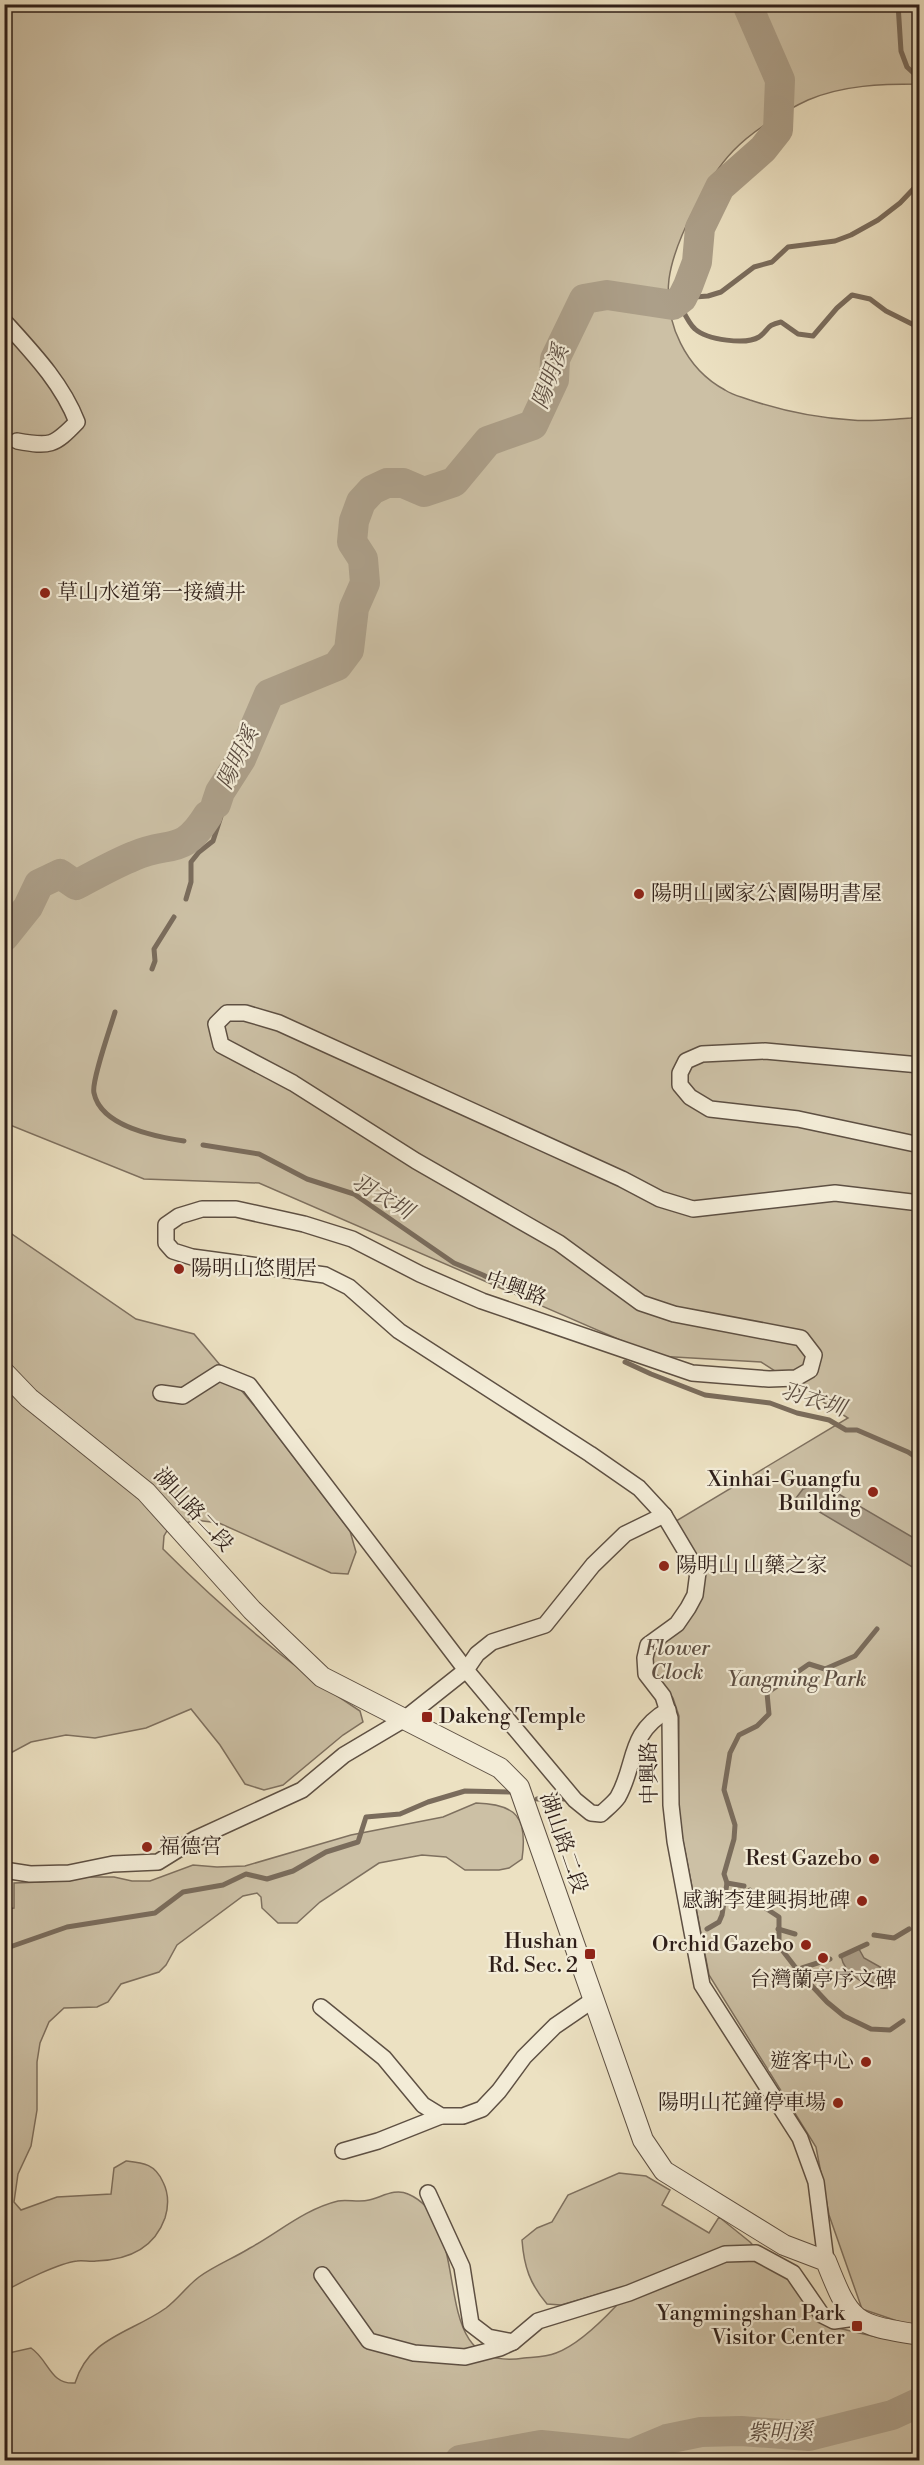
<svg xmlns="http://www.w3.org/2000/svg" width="924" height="2465" viewBox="0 0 924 2465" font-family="'Libre Bodoni','Noto Serif TC',serif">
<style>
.green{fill:#ccc0a5;stroke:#7e705f;stroke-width:1.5}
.water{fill:#ac9f89;stroke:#7a6c5c;stroke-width:1.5}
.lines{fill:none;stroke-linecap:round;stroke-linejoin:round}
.stream{stroke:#7a6c5c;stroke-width:5}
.river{stroke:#ac9f89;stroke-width:30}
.minor-casing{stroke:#5e5043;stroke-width:18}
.tertiary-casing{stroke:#5e5043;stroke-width:22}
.minor{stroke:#f3ecd7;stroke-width:15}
.tertiary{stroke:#f3ecd7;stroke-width:20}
.poi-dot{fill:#8f2418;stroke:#f3ecd7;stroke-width:2}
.labels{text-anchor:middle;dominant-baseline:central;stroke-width:4.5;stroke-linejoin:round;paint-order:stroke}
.poi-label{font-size:21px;fill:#2f1f19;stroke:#f3ecd7;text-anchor:end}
.street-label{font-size:21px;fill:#2f1f19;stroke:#f3ecd7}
.park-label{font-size:21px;font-style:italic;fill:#5e4f43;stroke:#f3ecd7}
.water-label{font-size:22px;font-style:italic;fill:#5b4c40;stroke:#f3ecd7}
</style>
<rect width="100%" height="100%" fill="#ece1c2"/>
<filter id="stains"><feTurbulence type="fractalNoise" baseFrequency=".00333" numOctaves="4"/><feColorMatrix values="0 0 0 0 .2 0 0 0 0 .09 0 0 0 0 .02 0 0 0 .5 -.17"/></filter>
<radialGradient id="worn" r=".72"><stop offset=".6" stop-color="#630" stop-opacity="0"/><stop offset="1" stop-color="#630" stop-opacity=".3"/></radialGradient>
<g class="green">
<path d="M 4,5 L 919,5 L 919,84 C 882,84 843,85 808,100 C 784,111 751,132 733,151 C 707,178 674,242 669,279 C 664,323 686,369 725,390 C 732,395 742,397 750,400 C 783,411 818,418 852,420 C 871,422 892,419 911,418 L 919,415 L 919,2325 L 909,2325 L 862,2309 L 829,2215 L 816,2147 L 709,1975 L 678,1815 L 679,1716 L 673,1698 L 654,1674 L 651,1658 L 658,1642 L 703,1587 L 676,1521 L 848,1418 L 761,1362 L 657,1356 L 259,1183 L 144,1179 L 5,1123 Z"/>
<path d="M 4,1214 L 9,1232 L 136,1319 L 194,1334 L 257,1409 L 350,1531 L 356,1552 L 348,1574 L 331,1573 L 219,1523 L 195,1520 L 168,1529 L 164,1536 L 163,1549 C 223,1609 288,1665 360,1711 L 363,1722 L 343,1735 L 283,1785 L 264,1790 L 245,1784 L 220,1745 L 191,1709 L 146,1728 L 95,1738 L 66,1735 L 31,1742 L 5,1756 Z"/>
<path d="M 476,1803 C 516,1804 528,1817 522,1859 L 509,1868 L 499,1870 L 465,1870 L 446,1857 L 422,1855 L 379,1863 L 320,1902 L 297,1923 L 278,1923 L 262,1908 L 261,1897 L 257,1893 L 243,1896 L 177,1945 L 166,1965 L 159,1972 L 121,1984 L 108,2002 L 97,2007 L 64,2008 L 49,2022 L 40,2043 L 37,2062 L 37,2110 L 31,2146 L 18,2174 L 14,2202 L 21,2210 L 57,2197 L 111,2194 L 114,2168 L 126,2161 C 144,2163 155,2164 163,2182 C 169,2194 169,2205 165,2218 C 154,2249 128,2260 96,2261 C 90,2262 83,2260 77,2261 C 59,2263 21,2282 5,2291 L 4,1909 L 14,1908 L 14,1883 L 42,1882 L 89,1877 L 114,1877 L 132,1881 L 150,1881 L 193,1865 L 217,1867 L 245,1866 L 351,1835 L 443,1817 Z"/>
<path d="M 619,2173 L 646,2176 L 670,2190 L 662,2205 L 709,2233 L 719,2217 L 750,2242 L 774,2268 L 790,2277 L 811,2306 L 838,2328 L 881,2338 L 919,2341 L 919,2446 L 906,2460 L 5,2460 L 4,2354 L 31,2348 C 49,2360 50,2385 75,2383 C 89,2337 131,2333 166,2308 C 178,2299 187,2286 199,2277 C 214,2266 234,2258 250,2248 C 279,2232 305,2209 338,2201 C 348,2199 359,2203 369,2200 C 382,2197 395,2188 408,2194 C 479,2224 421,2375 524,2358 C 534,2357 546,2357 556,2353 C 578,2345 600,2323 616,2306 L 610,2291 L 561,2305 L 547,2304 C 530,2284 524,2267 522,2240 L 537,2228 L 552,2222 L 568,2195 Z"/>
</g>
<g class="water">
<polygon points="816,1485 825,1486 919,1541 919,1571 796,1498 803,1489"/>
<path d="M 859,1949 L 864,1958 L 889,1972 L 887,1988 C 869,1990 844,1974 841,1956 Z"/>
</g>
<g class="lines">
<g class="stream">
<polyline points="898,4 901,51 907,67 920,79"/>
<polyline points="682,298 708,296 721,292 754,267 772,262 788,247 835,241 851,235 878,220 900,203 920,182"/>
<path d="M 678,301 C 683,310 688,323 695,329 C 707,340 746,345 759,337 C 769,330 766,325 781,322 L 798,334 L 813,336 L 837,308 L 852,295 L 870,299 L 886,311 L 920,328"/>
<polyline points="186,899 191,882 191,862 199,852 213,841 224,807 220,792"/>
<polyline points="152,969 155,961 154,949 174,917"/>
<path d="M 115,1012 C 111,1026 91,1082 94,1093 C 101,1127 157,1137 184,1141"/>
<polyline points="203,1145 259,1154 307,1179 354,1194 454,1263 483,1275 533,1301"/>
<polyline points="625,1362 651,1374 705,1395 770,1403 797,1413 829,1420 846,1430 857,1430 908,1452 920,1460"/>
<polyline points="537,1799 569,1799"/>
<polyline points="727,1883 744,1886"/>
<polyline points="750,1890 755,1901 779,1917 779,1946 799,1972 802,1968 830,1959"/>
<polyline points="707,1929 719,1922 722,1915 727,1883 724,1874 734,1839 735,1825 724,1790 730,1753 739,1735 757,1726 769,1714 767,1693 809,1664 825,1669 855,1656 877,1629"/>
<polyline points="778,1929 795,1934"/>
<polyline points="874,1935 894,1938 909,1929"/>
<polyline points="4,1949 67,1927 155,1913 183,1892 223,1885 246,1874 267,1879 293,1871 326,1852 358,1842 366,1817 400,1814 428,1802 465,1791 510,1792"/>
<polyline points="841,1956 867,1944"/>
<polyline points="799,1972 827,2002 844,2016 871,2029 890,2030 903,2021"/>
</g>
<g class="river">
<polyline points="216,804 220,792 241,759 269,694 337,666 349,650 354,608 365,583 363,559 352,542 354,521 361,502 372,490 387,483 403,483 424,492 454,482 488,441 533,425 554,380 555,359 584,299 607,295 673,305 682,298 688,286 697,262 700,228 720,187 763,149 778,130 780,80 747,4"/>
<path d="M 4,937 L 28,907 L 39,884 L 60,874 L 76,885 C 95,875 114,864 134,856 C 171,840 182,857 208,815"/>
<polyline points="460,2460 541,2445 631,2454 667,2439 701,2432 741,2431 809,2436 892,2415 920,2402"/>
</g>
<g class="minor-casing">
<g id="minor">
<path d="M 4,321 C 32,352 62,383 77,422 C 54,446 50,447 17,441"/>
<polyline points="920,1065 765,1051 702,1054 686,1061 680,1073 680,1085 690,1097 710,1109 798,1119 920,1145"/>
<path d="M 161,1393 L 183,1396 L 219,1373 L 249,1385 L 466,1670 L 575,1800 L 591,1813 L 601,1814 C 606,1809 614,1803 618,1797 C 637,1763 627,1734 668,1710"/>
<polyline points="4,1870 30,1874 69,1873 113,1864 158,1862 195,1839 302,1790 344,1755 403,1720 466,1670 477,1654 492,1642 545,1625 593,1565 625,1534 664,1515"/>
<polyline points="321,2007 384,2058 423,2105 441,2116 463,2116 482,2109 499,2091 524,2057 555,2026 593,2000"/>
<polyline points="343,2151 378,2141 441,2116"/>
<polyline points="428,2193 462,2267 471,2324 488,2337 513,2342"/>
<polyline points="826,2261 816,2182 800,2138 702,1985 675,1841 671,1805 670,1718 663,1696 646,1674 645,1658 648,1645 677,1624 688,1608 695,1595 698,1572 664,1515 639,1488 590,1454 399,1331 349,1287 325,1275 192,1257 173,1251 166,1243 166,1225 179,1216 202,1209 236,1209 304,1224 352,1239 420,1274 482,1301 692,1373 769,1379 796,1378 810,1370 814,1355 801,1338 674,1314 641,1303 559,1243 416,1161 293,1083 221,1045 216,1024 227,1013 245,1013 279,1023 622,1179 660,1199 693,1209 835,1193 920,1203"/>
<polyline points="322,2275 369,2341 414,2353 465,2357 500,2348 513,2342 538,2321 629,2293 725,2254 756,2253 793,2273 822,2315 834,2321 855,2318"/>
</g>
</g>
<g class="tertiary-casing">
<path id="tertiary" d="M 4,1372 L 29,1398 L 146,1492 L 252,1610 L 322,1677 L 500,1768 L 519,1787 L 643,2140 L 664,2171 L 784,2245 L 826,2261 C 851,2324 853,2324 920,2335"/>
</g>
<use href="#minor" class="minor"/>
<use href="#tertiary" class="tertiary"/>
</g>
<g class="poi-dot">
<circle cx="45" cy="593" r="6"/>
<circle cx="639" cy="894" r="6"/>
<circle cx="179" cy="1269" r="6"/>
<circle cx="873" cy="1492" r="6"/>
<circle cx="664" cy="1566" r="6"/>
<rect x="421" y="1711" width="12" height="12" rx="3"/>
<circle cx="147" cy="1847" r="6"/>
<circle cx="874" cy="1859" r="6"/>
<circle cx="862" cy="1901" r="6"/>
<circle cx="806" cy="1945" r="6"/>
<rect x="584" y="1948" width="12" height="12" rx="3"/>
<circle cx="823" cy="1958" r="6"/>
<circle cx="866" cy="2062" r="6"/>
<circle cx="838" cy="2103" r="6"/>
<rect x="851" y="2320" width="12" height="12" rx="3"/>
</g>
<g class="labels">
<g class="poi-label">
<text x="57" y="593" text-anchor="start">草山水道第一接續井</text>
<text x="651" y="894" text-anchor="start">陽明山國家公園陽明書屋</text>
<text x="191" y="1269" text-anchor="start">陽明山悠閒居</text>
<text x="861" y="1480">Xinhai-Guangfu<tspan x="861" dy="24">Building</tspan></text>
<text x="676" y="1566" text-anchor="start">陽明山 山藥之家</text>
<text x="439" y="1717" text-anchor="start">Dakeng Temple</text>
<text x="159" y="1847" text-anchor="start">福德宮</text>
<text x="862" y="1859">Rest Gazebo</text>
<text x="850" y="1901">感謝李建興捐地碑</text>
<text x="578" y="1942">Hushan<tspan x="578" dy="24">Rd. Sec. 2</tspan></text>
<text x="794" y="1945">Orchid Gazebo</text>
<text x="823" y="1980" text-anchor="middle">台灣蘭亭序文碑</text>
<text x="854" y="2062">遊客中心</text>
<text x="826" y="2103">陽明山花鐘停車場</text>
<text x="845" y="2314">Yangmingshan Park<tspan x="845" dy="24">Visitor Center</tspan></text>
</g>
<g class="street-label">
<text transform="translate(516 1289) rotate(20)">中興路</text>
<text transform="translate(193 1510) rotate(47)">湖山路二段</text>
<text transform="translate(650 1773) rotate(-91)">中興路</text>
<text transform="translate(563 1843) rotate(71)">湖山路二段</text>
</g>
<g class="park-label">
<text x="677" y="1649">Flower<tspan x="677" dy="24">Clock</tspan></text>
<text x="797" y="1680">Yangming Park</text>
</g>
<g class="water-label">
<text transform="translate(551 377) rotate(-70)">陽明溪</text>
<text transform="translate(238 758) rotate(-64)">陽明溪</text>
<text transform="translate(382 1197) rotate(31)">羽衣圳</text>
<text transform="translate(813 1400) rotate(17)">羽衣圳</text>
<text transform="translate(780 2433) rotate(-1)">紫明溪</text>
</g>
</g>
<rect width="924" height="2465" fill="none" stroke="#ece1c2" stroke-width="24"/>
<rect x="6" y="6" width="912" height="2453" fill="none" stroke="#2f1f19" stroke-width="3"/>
<rect x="12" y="12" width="900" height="2441" fill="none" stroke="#2f1f19" stroke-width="1.5"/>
<rect width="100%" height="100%" filter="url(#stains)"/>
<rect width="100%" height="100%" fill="url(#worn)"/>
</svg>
